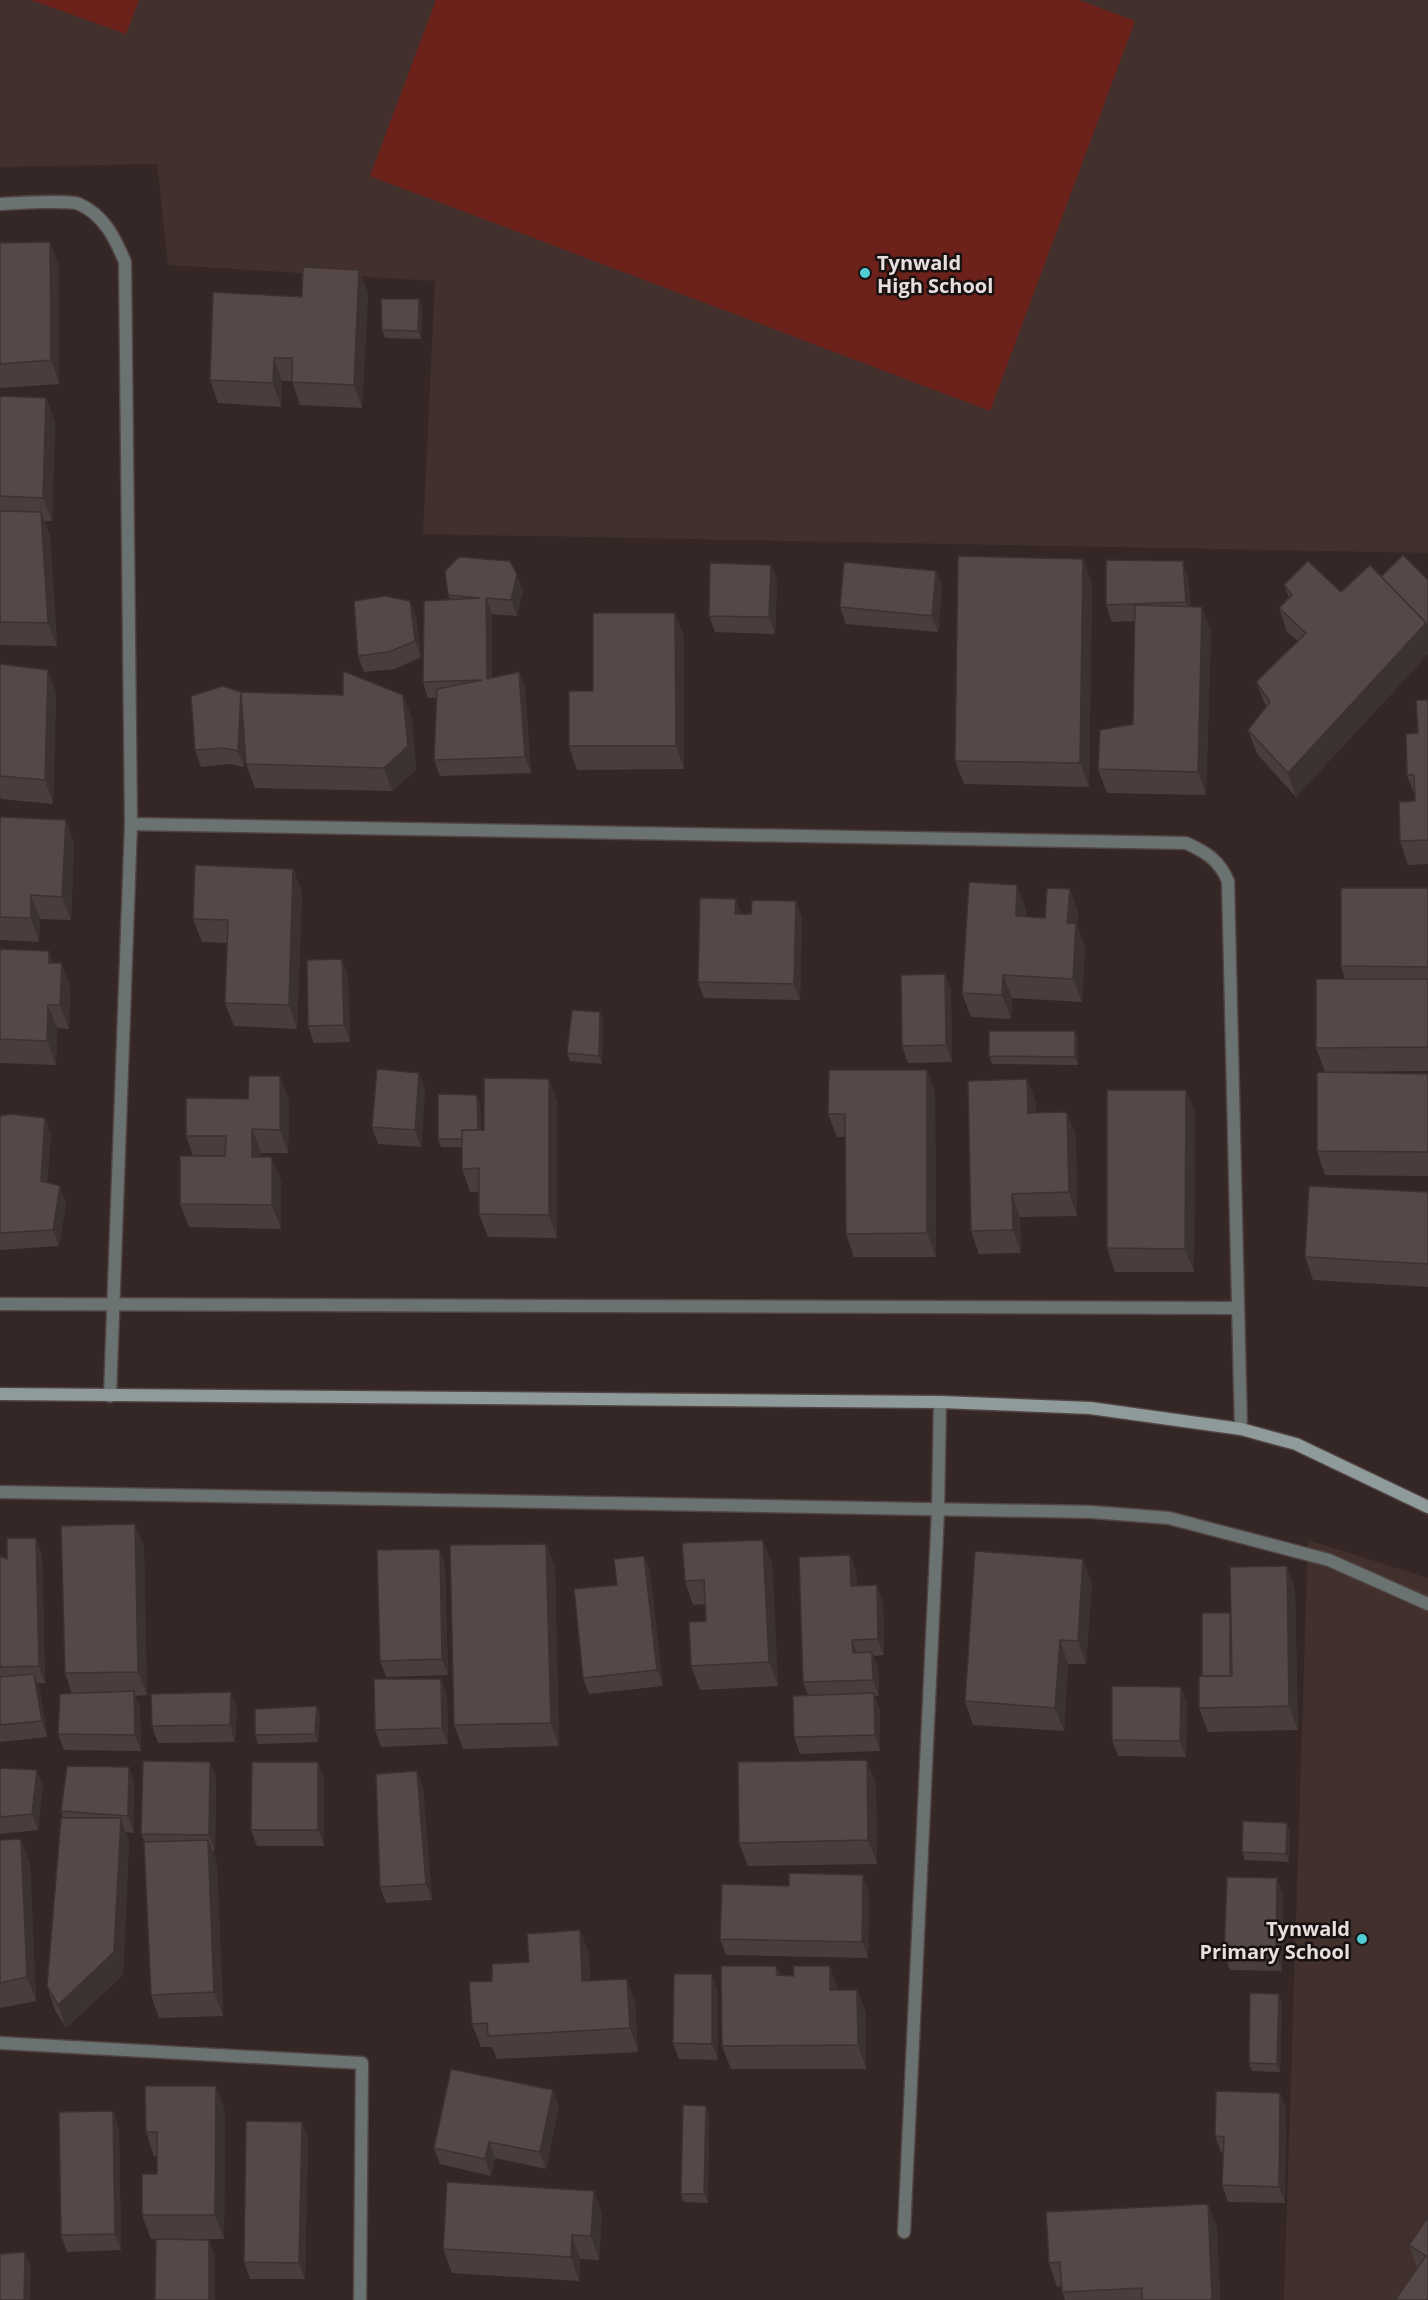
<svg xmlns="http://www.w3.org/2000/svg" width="1428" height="2300" viewBox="0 0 1428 2300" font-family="'Open Sans',sans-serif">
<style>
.built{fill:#42302d}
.green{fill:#6d211b}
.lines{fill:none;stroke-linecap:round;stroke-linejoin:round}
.lane-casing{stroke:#514443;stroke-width:15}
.street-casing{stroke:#514443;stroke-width:15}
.secondary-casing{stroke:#514443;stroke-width:15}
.lane{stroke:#6b7272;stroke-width:12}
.street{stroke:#6b7272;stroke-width:12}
.secondary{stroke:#8f9a9b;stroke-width:12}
.wall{fill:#4a3e3c}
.shaded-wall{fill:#3c3231}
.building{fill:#564846;stroke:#3c3231;stroke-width:1.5}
.poi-dot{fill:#51ccd5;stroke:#171211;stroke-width:2}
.labels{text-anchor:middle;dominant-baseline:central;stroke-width:5;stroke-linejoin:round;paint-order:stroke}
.poi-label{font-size:20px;font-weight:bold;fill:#e7dedd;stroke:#171211;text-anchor:start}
</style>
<rect width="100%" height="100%" fill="#342726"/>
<g class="built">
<polygon points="0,0 1428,0 1428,553 423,534 435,281 168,265 157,164 0,167"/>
<polygon points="1308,1540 1428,1578 1428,2300 1284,2300"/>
</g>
<g class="green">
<polygon points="31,0 139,0 126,34"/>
<polygon points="436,0 1079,0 1135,21 990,411 370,176"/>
</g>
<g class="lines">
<g class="lane-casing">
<g id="lane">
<polyline points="0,1304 1238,1308"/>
<polyline points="0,1492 1092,1512 1169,1518 1329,1560 1428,1604"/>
</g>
</g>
<g class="street-casing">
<g id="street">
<path d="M 0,204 C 15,203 70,200 79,204 C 104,215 115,238 125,262 L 131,824 L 110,1396"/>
<path d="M 131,824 L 1186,843 C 1206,852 1219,860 1228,881 L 1241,1429"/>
<polyline points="0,2043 362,2063 360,2300"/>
<polyline points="904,2232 938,1511 940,1402"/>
</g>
</g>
<g class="secondary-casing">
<polyline id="secondary" points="0,1394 940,1402 1090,1408 1241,1429 1296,1444 1428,1507"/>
</g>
<use href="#lane" class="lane"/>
<use href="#street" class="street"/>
<use href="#secondary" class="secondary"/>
</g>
<g class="wall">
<polygon points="50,242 59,266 59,384 0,388 0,243"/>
<polygon points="359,270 368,293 362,408 300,405 292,381 282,381 281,407 218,403 210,380 302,297"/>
<polygon points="419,299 422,308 421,339 385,338 382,330"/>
<polygon points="0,396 46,398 55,422 52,521 45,521 50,536 57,646 0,645"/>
<polygon points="771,565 777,581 775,634 715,632 709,616"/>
<polygon points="936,571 942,587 938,632 846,624 840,607"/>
<polygon points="1381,577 1428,580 1428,654 1296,797 1257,754 1248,730 1266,707 1256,682 1298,641 1287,632 1279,608 1289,598 1284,585 1341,592"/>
<polygon points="1188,578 1191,606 1211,630 1206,795 1107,793 1098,769 1133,724 1135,621 1112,622 1106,605"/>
<polygon points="1092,582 1089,787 964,784 955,761"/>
<polygon points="523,590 517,616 492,614 492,678 519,672 525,688 531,773 440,776 434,760 437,698 428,698 423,682 450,600 448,595"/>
<polygon points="410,601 416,617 421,657 395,669 364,672 358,656"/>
<polygon points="675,613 684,637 684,769 577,770 569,746 593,691"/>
<polygon points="0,664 48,670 56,694 53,804 1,799 0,796"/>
<polygon points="241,692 343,695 403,695 412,719 416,770 392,791 255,788 246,764 245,747 244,767 230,764 201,767 195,750"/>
<polygon points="1428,700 1428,864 1408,865 1400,841 1415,801 1415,796 1407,775"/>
<polygon points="0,817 66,820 74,844 71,920 40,919 39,942 0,940"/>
<polygon points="293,869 302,892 297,1029 234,1026 225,1003 227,943 202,942 193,919"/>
<polygon points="1428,888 1428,1071 1325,1072 1316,1048 1345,979 1341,966"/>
<polygon points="1070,889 1078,913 1077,926 1085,947 1082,1002 1012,998 1011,1019 971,1017 962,993 1026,909 1025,917 1045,918"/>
<polygon points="741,914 802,917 800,1000 704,998 698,982"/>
<polygon points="0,949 53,963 70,987 69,1029 57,1028 56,1065 0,1063"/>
<polygon points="348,975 350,1042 314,1043 308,1026"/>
<polygon points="951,990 952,1062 908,1063 902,1046"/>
<polygon points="603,1020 602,1064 570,1061 567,1053"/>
<polygon points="1078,1039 1078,1065 992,1064 989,1056"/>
<polygon points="927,1070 935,1093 936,1257 854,1257 846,1234 845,1137 837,1137 828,1114"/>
<polygon points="419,1073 425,1089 421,1147 378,1144 372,1127"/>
<polygon points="1428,1074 1428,1176 1325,1175 1317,1151"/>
<polygon points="549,1079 557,1102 557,1238 488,1237 479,1214 479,1192 470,1192 462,1169 462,1147 441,1147 438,1139 477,1095 480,1103 481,1130 484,1130"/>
<polygon points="1027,1079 1036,1103 1036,1113 1067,1112 1076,1136 1077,1216 1020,1217 1021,1253 979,1254 971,1231"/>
<polygon points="1186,1090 1195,1113 1194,1272 1115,1272 1107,1248"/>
<polygon points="289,1100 288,1153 261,1153 261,1157 281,1181 281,1229 189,1227 180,1204 193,1156 186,1136"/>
<polygon points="0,1116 45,1118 51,1134 47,1183 66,1203 59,1246 0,1250"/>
<polygon points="1428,1192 1428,1287 1313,1280 1305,1257"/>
<polygon points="135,1524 144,1548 147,1695 135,1696 140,1708 141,1751 64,1750 58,1734 72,1694 65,1673"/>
<polygon points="546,1544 555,1567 559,1746 463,1749 454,1725"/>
<polygon points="42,1554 45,1683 37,1683 40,1691 47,1737 0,1742 0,1556 7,1559"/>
<polygon points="850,1555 856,1571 857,1586 883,1602 884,1655 873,1656 878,1668 879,1696 875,1696 880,1710 880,1751 800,1754 794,1737 808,1695 803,1682"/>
<polygon points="644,1556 650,1572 663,1686 589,1694 583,1678 617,1585"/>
<polygon points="772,1563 778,1686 700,1690 691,1666 706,1621 705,1604 693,1605 685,1581"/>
<polygon points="445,1565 448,1675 386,1677 380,1661"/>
<polygon points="1287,1566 1295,1590 1298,1730 1208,1732 1199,1708 1230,1613"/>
<polygon points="1092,1582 1086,1664 1068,1664 1064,1731 973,1725 965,1701"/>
<polygon points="231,1692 237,1709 235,1742 158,1743 152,1726"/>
<polygon points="447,1695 448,1744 381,1747 375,1730"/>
<polygon points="1187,1703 1186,1757 1118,1756 1112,1740"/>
<polygon points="320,1714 318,1742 258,1744 255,1735"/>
<polygon points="867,1760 876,1784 877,1864 748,1866 739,1843"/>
<polygon points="210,1762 216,1778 215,1851 212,1851 217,1863 223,2016 159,2018 151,1995 145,1842 141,1834"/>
<polygon points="129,1767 134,1783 134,1833 126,1832 129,1842 123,1975 66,2028 55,2010 47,1986 63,1818 61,1811"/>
<polygon points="0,1768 43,1786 38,1830 0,1834"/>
<polygon points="324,1779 324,1846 257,1846 251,1830"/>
<polygon points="423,1787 432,1900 386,1903 380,1887"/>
<polygon points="1287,1823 1290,1832 1289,1862 1245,1860 1242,1852"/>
<polygon points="0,1840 30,1863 36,2001 0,2008"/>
<polygon points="869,1892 868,1958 726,1955 720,1939"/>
<polygon points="1283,1894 1282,1971 1230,1970 1224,1954"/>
<polygon points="580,1930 589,1954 590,1981 627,1979 635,2002 638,2052 497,2059 492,2047 481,2047 472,2024 492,1981 529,1962"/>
<polygon points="776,1966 780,1975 838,1990 857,1990 866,2013 866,2069 731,2069 722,2046"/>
<polygon points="718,1991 718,2060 679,2059 673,2043"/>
<polygon points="1282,2002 1280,2072 1252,2071 1249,2063"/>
<polygon points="1280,2093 1286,2109 1285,2203 1228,2202 1222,2185 1223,2153 1221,2152 1215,2136"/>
<polygon points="559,2106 546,2169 495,2158 491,2176 440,2164 434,2148"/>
<polygon points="225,2110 224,2239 151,2239 142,2215 157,2174 157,2156 154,2156 146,2132"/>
<polygon points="709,2114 708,2203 684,2202 681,2194"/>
<polygon points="302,2122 308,2138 305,2279 250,2279 244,2262"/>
<polygon points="119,2128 121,2250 67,2252 61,2235"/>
<polygon points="594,2191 602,2214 599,2260 580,2259 579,2281 452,2273 443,2249"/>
<polygon points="1208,2204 1217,2228 1220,2300 1065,2300 1062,2292 1062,2286 1057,2287 1049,2263"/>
<polygon points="1428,2217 1428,2300 1409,2245"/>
</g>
<g class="shaded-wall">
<polygon points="50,242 59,266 59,384 51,360"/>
<polygon points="359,270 368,293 362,408 354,385"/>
<polygon points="419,299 422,308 421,339 418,331"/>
<polygon points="274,358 282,381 281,407 273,383"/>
<polygon points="46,398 55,422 52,521 43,498"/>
<polygon points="41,512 50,536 57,646 48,623"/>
<polygon points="1083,559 1092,582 1089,787 1080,763"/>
<polygon points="1183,561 1188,578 1192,618 1186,602"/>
<polygon points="771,565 777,581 775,634 769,617"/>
<polygon points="936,571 942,587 938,632 932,616"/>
<polygon points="517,574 523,590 517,616 511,600"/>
<polygon points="486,598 492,614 492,695 487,679"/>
<polygon points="410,601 416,617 421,657 415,641"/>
<polygon points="1202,607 1211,630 1206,795 1198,772"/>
<polygon points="675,613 684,637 684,769 676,746"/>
<polygon points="1426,623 1428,627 1428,654 1296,797 1288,773"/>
<polygon points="48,670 56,694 53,804 45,780"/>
<polygon points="519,672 525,688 531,773 525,757"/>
<polygon points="241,692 247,709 244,767 238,751"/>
<polygon points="403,695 412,719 416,770 392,791 384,768"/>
<polygon points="66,820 74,844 71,920 62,897"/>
<polygon points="293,869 302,892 297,1029 289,1005"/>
<polygon points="1017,885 1026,909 1024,940 1016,916"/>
<polygon points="1070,889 1078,913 1077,926 1085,947 1082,1002 1073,979 1067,923"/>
<polygon points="31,895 40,919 39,942 31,918"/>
<polygon points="736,899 742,915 735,914"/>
<polygon points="796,901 802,917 800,1000 794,984"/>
<polygon points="49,951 57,975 49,963"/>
<polygon points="342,959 348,975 350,1042 344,1025"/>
<polygon points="62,963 70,987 69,1029 60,1005"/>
<polygon points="945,974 951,990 952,1062 946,1045"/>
<polygon points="1003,975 1012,998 1011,1019 1002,995"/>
<polygon points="48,1005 57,1028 56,1065 47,1041"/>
<polygon points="600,1012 603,1020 602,1064 599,1056"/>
<polygon points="1075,1031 1078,1039 1078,1065 1075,1057"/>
<polygon points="927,1070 935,1093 936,1257 927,1233"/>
<polygon points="419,1073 425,1089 421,1147 415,1130"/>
<polygon points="280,1076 289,1100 288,1153 280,1130"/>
<polygon points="549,1079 557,1102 557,1238 549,1215"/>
<polygon points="1027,1079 1036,1103 1037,1137 1028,1113"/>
<polygon points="1186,1090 1195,1113 1194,1272 1185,1249"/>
<polygon points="477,1095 480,1103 481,1147 478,1139"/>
<polygon points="1067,1112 1076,1136 1077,1216 1069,1192"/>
<polygon points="45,1118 51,1134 46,1197 41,1181"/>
<polygon points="252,1129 261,1153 260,1181 252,1157"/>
<polygon points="272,1157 281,1181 281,1229 272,1205"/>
<polygon points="60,1186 66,1203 59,1246 53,1230"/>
<polygon points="1012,1194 1020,1217 1021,1253 1013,1230"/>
<polygon points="135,1524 144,1548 147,1695 138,1672"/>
<polygon points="36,1538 42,1554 45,1683 39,1666"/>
<polygon points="763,1540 772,1563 778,1686 769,1662"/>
<polygon points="546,1544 555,1567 559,1746 551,1723"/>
<polygon points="440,1549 445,1565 448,1675 442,1659"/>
<polygon points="850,1555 856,1571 857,1602 851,1586"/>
<polygon points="644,1556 650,1572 663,1686 657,1670"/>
<polygon points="1083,1559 1092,1582 1086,1664 1078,1641"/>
<polygon points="1287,1566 1295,1590 1298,1730 1289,1706"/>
<polygon points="877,1585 883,1602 884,1655 878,1639"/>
<polygon points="852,1640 858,1656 853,1653"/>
<polygon points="1060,1640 1068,1664 1064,1731 1055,1708"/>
<polygon points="872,1652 878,1668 879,1696 873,1680"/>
<polygon points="34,1674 40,1691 47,1737 42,1721"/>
<polygon points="441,1679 447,1695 448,1744 442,1728"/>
<polygon points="1181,1687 1187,1703 1186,1757 1180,1741"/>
<polygon points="134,1691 140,1708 141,1751 135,1735"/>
<polygon points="231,1692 237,1709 235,1742 230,1725"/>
<polygon points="874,1693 880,1710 880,1751 875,1735"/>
<polygon points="317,1706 320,1714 318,1742 315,1734"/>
<polygon points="867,1760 876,1784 877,1864 868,1840"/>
<polygon points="210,1762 216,1778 215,1851 209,1835"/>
<polygon points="318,1762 324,1779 324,1846 318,1830"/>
<polygon points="129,1767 134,1783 134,1833 128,1816"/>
<polygon points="37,1770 43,1786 38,1830 32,1814"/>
<polygon points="417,1771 423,1787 432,1900 426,1884"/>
<polygon points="121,1818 129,1842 123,1975 66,2028 58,2005"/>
<polygon points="1287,1823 1290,1832 1289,1862 1286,1854"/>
<polygon points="21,1839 30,1863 36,2001 27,1977"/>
<polygon points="208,1840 217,1863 223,2016 214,1992"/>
<polygon points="863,1875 869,1892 868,1958 862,1942"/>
<polygon points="1277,1878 1283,1894 1282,1971 1276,1954"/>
<polygon points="580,1930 589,1954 591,2005 582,1981"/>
<polygon points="830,1966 838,1989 839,2013 830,1990"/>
<polygon points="712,1974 718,1991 718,2060 712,2044"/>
<polygon points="627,1979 635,2002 638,2052 630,2028"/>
<polygon points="857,1990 866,2013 866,2069 858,2045"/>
<polygon points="1279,1994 1282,2002 1280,2072 1277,2064"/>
<polygon points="216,2086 225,2110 224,2239 215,2215"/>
<polygon points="553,2090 559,2106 546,2169 540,2152"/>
<polygon points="1280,2093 1286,2109 1285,2203 1279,2187"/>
<polygon points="706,2106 709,2114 708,2203 704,2194"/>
<polygon points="113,2111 119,2128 121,2250 115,2234"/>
<polygon points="302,2122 308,2138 305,2279 299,2263"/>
<polygon points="489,2142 495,2158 491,2176 485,2159"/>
<polygon points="594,2191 602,2214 599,2260 591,2236"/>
<polygon points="1208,2204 1217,2228 1220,2300 1212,2300"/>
<polygon points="572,2235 580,2259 579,2281 571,2257"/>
<polygon points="209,2240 215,2256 215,2300 209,2300"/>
<polygon points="25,2252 31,2268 30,2300 24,2300"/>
</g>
<g class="building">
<polygon points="50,242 51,360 0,364 0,243"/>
<polygon points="303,267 359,270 354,385 292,382 292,358 274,358 273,383 210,380 213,292 302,297"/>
<polygon points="381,299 419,299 418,331 382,330"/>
<polygon points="0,396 46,398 43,498 0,496"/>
<polygon points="0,511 41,512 48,623 0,622"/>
<polygon points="1403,555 1428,580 1428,627 1426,623 1381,577"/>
<polygon points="958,556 1083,559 1080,763 955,761"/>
<polygon points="459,557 510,561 517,574 511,600 486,598 487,679 519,672 525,757 434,760 437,689 482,680 423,682 424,601 480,598 448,595 445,571"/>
<polygon points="1106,560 1183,561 1186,602 1106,605"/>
<polygon points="1308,561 1341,592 1370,565 1426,623 1288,773 1248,730 1270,702 1256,682 1306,633 1279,608 1292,595 1284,585"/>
<polygon points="844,562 936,571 932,616 840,607"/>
<polygon points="710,563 771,565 769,617 709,616"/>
<polygon points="385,596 410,601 415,641 389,652 358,656 354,601"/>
<polygon points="1135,605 1202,607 1198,772 1098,769 1100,730 1133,724"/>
<polygon points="593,613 675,613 676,746 569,746 569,691 593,691"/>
<polygon points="0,664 48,670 45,780 0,776"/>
<polygon points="343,671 403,695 408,746 384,768 246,764 241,692 343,695"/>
<polygon points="223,686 241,692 238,751 224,748 195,750 191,696"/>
<polygon points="1416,700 1428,700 1428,840 1400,841 1399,802 1415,801 1414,775 1407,775 1406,734 1418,733"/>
<polygon points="0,817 66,820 62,897 31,895 31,918 0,917"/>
<polygon points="195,865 293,869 289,1005 225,1003 228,920 193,919"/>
<polygon points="969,882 1017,885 1016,916 1045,918 1047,888 1070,889 1067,923 1076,923 1073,979 1003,975 1002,995 962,993"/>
<polygon points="1341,888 1428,888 1428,967 1341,966"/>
<polygon points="700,898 736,899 735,914 751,914 752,900 796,901 794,984 698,982"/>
<polygon points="0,949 49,951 49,963 62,963 60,1005 48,1005 47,1041 0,1039"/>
<polygon points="342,959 344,1025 308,1026 307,960"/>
<polygon points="945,974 946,1045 902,1046 901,975"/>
<polygon points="1316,979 1428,979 1428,1047 1316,1048"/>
<polygon points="572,1010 600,1012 599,1056 567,1053"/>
<polygon points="989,1031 1075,1031 1075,1057 989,1056"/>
<polygon points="377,1069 419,1073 415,1130 372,1127"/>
<polygon points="829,1070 927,1070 927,1233 846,1234 845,1114 828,1114"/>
<polygon points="1317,1072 1428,1074 1428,1152 1317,1151"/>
<polygon points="249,1076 280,1076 280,1130 252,1129 252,1157 272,1157 272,1205 180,1204 180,1156 225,1156 226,1136 186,1136 186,1098 248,1099"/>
<polygon points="484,1078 549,1079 549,1215 479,1214 479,1168 462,1169 462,1130 484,1130"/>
<polygon points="1027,1079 1028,1113 1067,1112 1069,1192 1012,1194 1013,1230 971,1231 968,1081"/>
<polygon points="1107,1090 1186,1090 1185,1249 1107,1248"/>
<polygon points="438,1094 477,1095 478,1130 462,1130 462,1139 438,1139"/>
<polygon points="10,1114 45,1118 41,1181 60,1186 53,1230 0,1233 0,1116"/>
<polygon points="1309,1186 1428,1192 1428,1264 1305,1257"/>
<polygon points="135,1524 138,1672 65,1673 61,1526"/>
<polygon points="7,1538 36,1538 39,1666 0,1667 0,1556 7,1559"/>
<polygon points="763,1540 769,1662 691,1666 689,1622 706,1621 704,1580 685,1581 682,1543"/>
<polygon points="546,1544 551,1723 454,1725 450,1545"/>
<polygon points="440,1549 442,1659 380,1661 377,1550"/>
<polygon points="975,1551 1083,1559 1078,1641 1060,1640 1055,1708 965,1701"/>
<polygon points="850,1555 851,1586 877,1585 878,1639 852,1640 853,1653 872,1652 873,1680 803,1682 799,1557"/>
<polygon points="644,1556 657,1670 583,1678 574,1589 617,1585 614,1559"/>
<polygon points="1287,1566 1289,1706 1199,1708 1199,1676 1232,1676 1230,1567"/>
<rect x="1202" y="1613" width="28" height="63"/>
<polygon points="34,1674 42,1721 0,1725 0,1677"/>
<polygon points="374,1679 441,1679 442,1728 375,1730"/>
<polygon points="1112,1686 1181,1687 1180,1741 1112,1740"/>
<polygon points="134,1691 135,1735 58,1734 60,1694"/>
<polygon points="231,1692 230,1725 152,1726 151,1694"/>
<polygon points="874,1693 875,1735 794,1737 793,1696"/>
<polygon points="317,1706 315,1734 255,1735 255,1709"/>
<polygon points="867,1760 868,1840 739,1843 738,1762"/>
<polygon points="143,1761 210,1762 209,1835 141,1834"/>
<polygon points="252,1762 318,1762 318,1830 251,1830"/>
<polygon points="67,1766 129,1767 128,1816 61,1811"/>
<polygon points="0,1768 37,1770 32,1814 0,1817"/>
<polygon points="417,1771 426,1884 380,1887 376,1774"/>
<polygon points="61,1818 121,1818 114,1952 58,2005 47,1986"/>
<polygon points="1243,1821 1287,1823 1286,1854 1242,1852"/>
<polygon points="21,1839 27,1977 0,1983 0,1840"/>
<polygon points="208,1840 214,1992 151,1995 144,1842"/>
<polygon points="789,1873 863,1875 862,1942 720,1939 722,1884 789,1886"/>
<polygon points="1227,1877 1277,1878 1276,1954 1224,1954"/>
<polygon points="580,1930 582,1981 627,1979 630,2028 488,2036 487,2023 472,2024 469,1982 492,1981 492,1964 529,1962 527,1934"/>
<polygon points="721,1966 776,1966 777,1975 794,1976 793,1966 830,1966 830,1990 857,1990 858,2045 722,2046"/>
<polygon points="674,1974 712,1974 712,2044 673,2043"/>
<polygon points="1250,1993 1279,1994 1277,2064 1249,2063"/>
<polygon points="451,2069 553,2090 540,2152 489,2142 485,2159 434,2148"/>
<polygon points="145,2086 216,2086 215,2215 142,2215 142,2174 157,2174 157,2132 146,2132"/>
<polygon points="1216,2091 1280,2093 1279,2187 1222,2185 1224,2137 1215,2136"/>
<polygon points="683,2105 706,2106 704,2194 681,2194"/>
<polygon points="113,2111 115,2234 61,2235 59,2112"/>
<polygon points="246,2121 302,2122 299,2263 244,2262"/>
<polygon points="447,2182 594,2191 591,2236 572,2235 571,2257 443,2249"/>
<polygon points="1208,2204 1212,2300 1142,2300 1142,2288 1062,2292 1060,2262 1049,2263 1046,2212"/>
<polygon points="1428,2217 1428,2300 1395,2300 1426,2256 1409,2245"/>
<polygon points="156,2239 209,2240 209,2300 155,2300"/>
<polygon points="25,2252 24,2300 0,2300 0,2254"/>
</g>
<g class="poi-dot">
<circle cx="865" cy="273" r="6"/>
<circle cx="1362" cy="1939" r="6"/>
</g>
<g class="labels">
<g class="poi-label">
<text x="877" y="262">Tynwald<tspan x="877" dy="23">High School</tspan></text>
<text x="1350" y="1928" text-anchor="end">Tynwald<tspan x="1350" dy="23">Primary School</tspan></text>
</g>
</g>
</svg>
